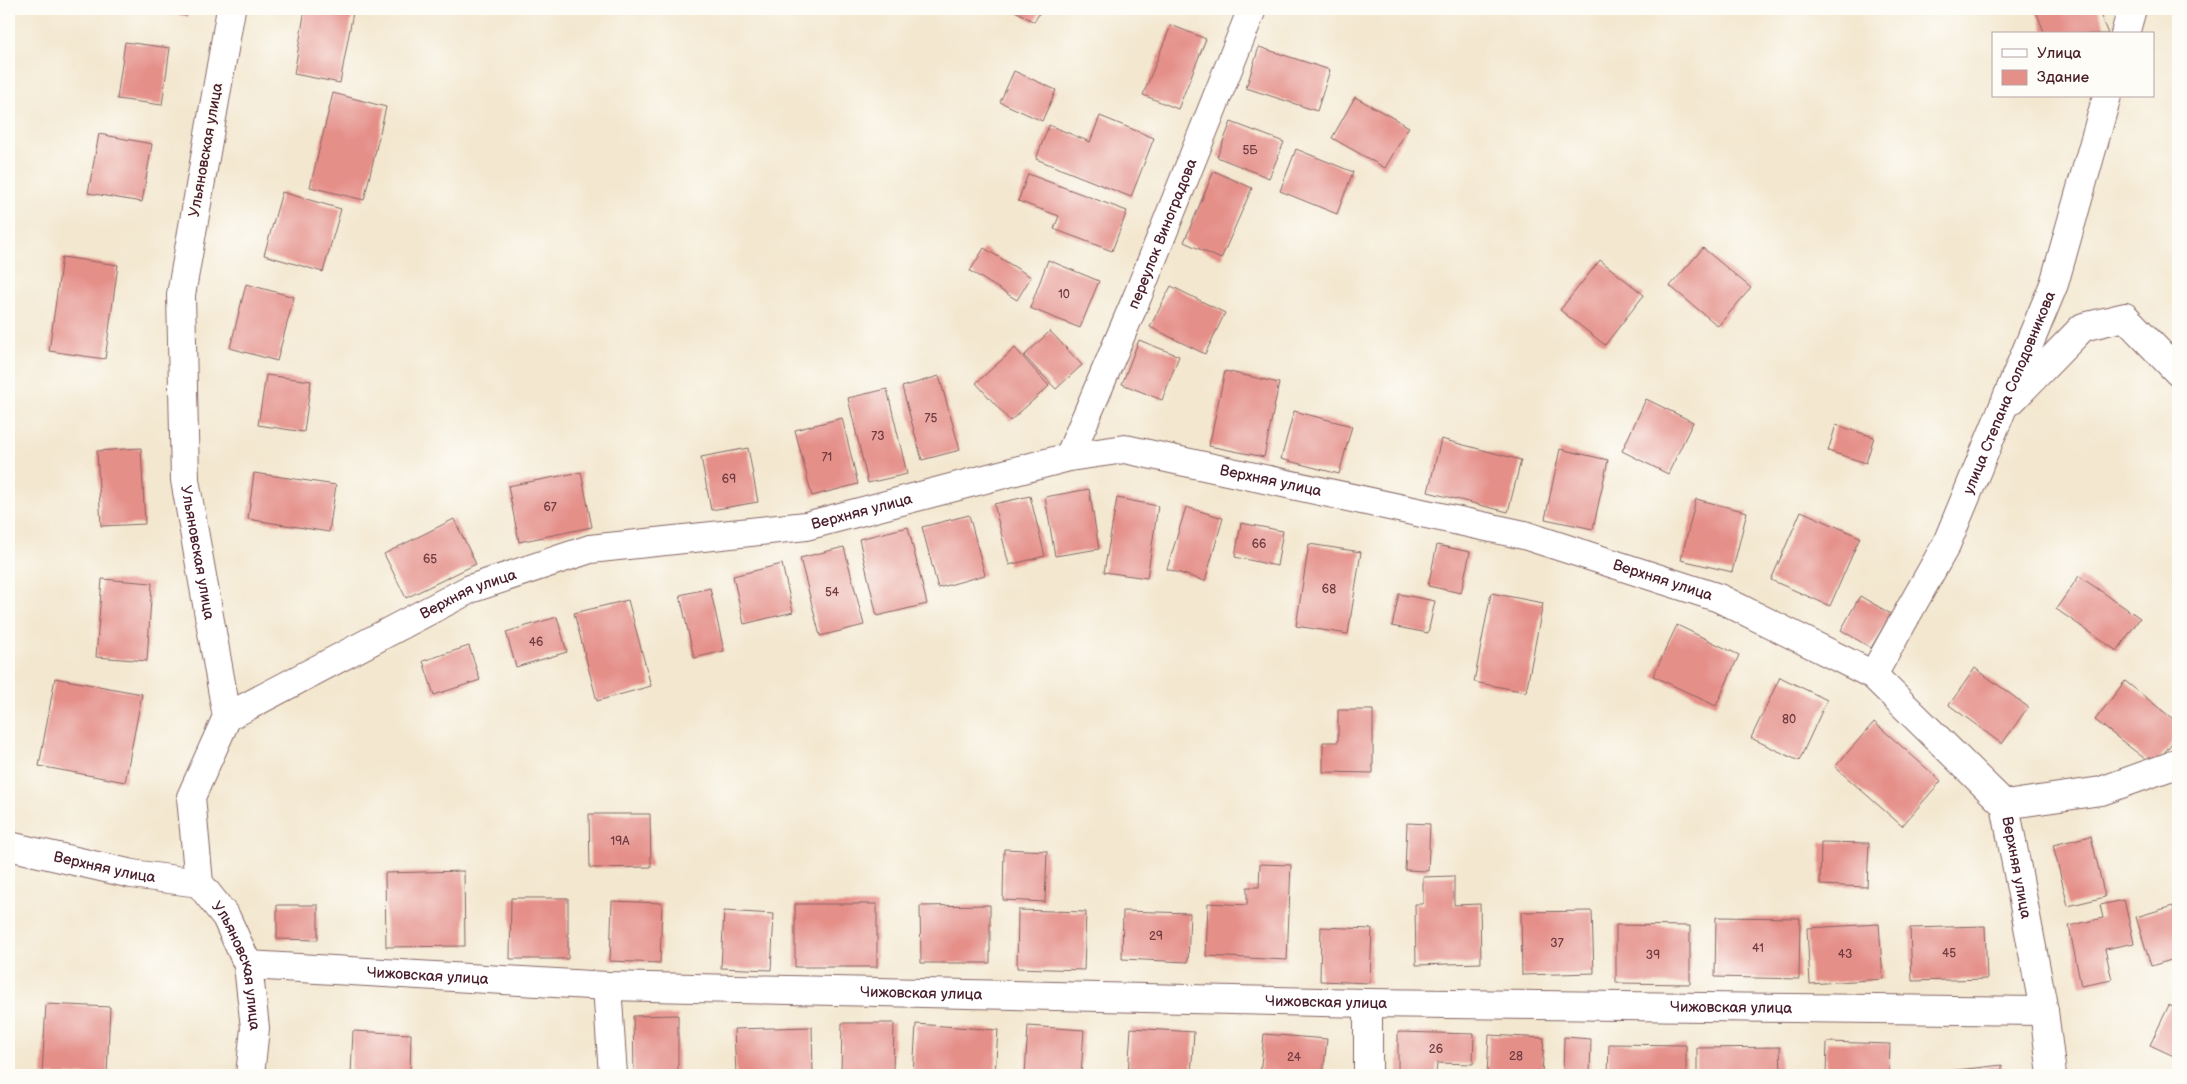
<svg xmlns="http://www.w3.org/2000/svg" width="2187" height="1084" viewBox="0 0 2187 1084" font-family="'Balsamiq Sans',sans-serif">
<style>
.building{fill:#e58f89}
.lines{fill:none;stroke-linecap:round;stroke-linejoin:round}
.minor-casing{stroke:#856564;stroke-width:30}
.minor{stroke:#fff;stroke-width:28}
.labels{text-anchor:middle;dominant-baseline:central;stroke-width:4;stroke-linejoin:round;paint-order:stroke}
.number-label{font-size:12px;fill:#713b42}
.street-label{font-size:15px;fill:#4a1f2b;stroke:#fdfcf7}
</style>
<rect width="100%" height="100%" fill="#fdfcf7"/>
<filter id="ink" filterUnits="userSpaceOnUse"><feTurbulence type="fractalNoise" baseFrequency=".02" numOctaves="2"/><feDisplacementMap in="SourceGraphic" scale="10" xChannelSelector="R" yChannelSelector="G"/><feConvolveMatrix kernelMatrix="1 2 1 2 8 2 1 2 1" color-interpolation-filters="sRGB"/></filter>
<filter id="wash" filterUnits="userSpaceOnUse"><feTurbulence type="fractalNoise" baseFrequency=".0096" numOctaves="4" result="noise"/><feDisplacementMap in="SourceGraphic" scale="20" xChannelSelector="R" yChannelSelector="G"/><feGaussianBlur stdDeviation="1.12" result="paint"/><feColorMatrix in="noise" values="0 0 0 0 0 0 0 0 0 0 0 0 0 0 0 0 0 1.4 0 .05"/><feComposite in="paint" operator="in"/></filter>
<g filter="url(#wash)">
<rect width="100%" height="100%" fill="#f3e7cf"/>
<g id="blocks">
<g class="building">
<polygon points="143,9 188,9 187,16"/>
<polygon points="305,9 335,9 353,12 340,83 294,74"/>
<polygon points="1012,9 1042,9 1034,22"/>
<polygon points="2035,9 2098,9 2108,34 2045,34"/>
<polygon points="1171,25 1206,39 1178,109 1143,95"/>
<polygon points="125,42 170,48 162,105 117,99"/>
<polygon points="1259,47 1330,70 1317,111 1246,88"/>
<polygon points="1014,71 1056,90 1042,121 1000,102"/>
<polygon points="333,93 386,107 364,200 310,187"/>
<polygon points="1355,97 1409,127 1385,168 1332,138"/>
<polygon points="1100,116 1154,138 1131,197 1036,159 1049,125 1090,142"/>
<polygon points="1231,122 1284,142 1269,178 1217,157"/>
<polygon points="99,134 152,144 142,202 88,193"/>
<polygon points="1296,149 1353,172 1337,214 1280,191"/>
<polygon points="1214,171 1252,188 1221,259 1184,242"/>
<polygon points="1028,174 1127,211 1112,251 1054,229 1059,216 1018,201"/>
<polygon points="282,192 341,209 323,272 264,255"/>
<polygon points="984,248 1031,277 1017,300 970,271"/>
<polygon points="1703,248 1751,288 1718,326 1670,286"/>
<polygon points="62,257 118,265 105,359 49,351"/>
<polygon points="1048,260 1099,281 1080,328 1030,308"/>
<polygon points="1600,260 1644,295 1605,345 1560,310"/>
<polygon points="246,284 294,297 277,361 230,348"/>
<polygon points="1171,286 1225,313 1205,354 1150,327"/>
<polygon points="1050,331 1082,365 1056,389 1024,356"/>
<polygon points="1139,340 1179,356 1162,400 1122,384"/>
<polygon points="1015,348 1049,386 1010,421 976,383"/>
<polygon points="1225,371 1279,383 1264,457 1209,446"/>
<polygon points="266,375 311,381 304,432 258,425"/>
<polygon points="939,376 960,450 922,460 902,387"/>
<polygon points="887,389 907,474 868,483 848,398"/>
<polygon points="1646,399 1693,422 1668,474 1622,451"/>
<polygon points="1294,411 1352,426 1339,474 1281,459"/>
<polygon points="842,418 858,484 812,496 795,430"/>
<polygon points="1836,425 1874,437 1866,463 1828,451"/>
<polygon points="1441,439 1521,460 1508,512 1428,492"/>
<polygon points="141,448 145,524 101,526 97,451"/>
<polygon points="748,448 758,502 711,510 701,457"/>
<polygon points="1560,449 1608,460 1593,529 1545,519"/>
<polygon points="581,472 592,527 519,542 508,486"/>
<polygon points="254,473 336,485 329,532 248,519"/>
<polygon points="1089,489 1099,549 1055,556 1045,497"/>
<polygon points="1030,496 1045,556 1009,565 994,504"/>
<polygon points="1117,498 1158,506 1147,578 1104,572"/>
<polygon points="1696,499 1747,512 1732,572 1681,560"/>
<polygon points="1186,507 1223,518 1205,581 1167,569"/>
<polygon points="1801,511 1860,537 1830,606 1771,580"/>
<polygon points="969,515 985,575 938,588 922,527"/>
<polygon points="454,519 476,564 406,598 384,554"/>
<polygon points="1241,523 1283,531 1277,566 1235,557"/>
<polygon points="908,527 927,604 877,616 859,539"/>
<polygon points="1309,544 1361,552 1348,634 1296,626"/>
<polygon points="1437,545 1470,552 1461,593 1428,586"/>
<polygon points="844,547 864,625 820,636 800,558"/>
<polygon points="782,564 793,612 744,624 733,576"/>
<polygon points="2079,576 2140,618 2117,651 2056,609"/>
<polygon points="102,579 152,583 147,661 96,657"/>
<polygon points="710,588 724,651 694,658 680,595"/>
<polygon points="1491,593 1543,603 1526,692 1474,682"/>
<polygon points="1399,594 1435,601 1428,633 1392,626"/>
<polygon points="1860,596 1891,614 1871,648 1841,630"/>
<polygon points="628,600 651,686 597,701 574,613"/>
<polygon points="557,617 567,652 516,667 506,632"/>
<polygon points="1677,625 1739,655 1716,706 1653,676"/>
<polygon points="469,646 480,680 434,695 423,661"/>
<polygon points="1975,668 2028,707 2002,744 1949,705"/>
<polygon points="1780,677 1827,700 1799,761 1751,738"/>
<polygon points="55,678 142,694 125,782 39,766"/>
<polygon points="2125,681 2178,723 2178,735 2154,766 2095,720"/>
<polygon points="1338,710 1373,710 1373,773 1323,772 1323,742 1338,742"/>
<polygon points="1874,722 1941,781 1902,826 1835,767"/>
<polygon points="589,814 650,814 651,867 590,868"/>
<polygon points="1407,823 1430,824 1428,871 1405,870"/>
<polygon points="2091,836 2105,897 2068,906 2053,845"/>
<polygon points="1821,842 1869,843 1867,887 1820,885"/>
<polygon points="1004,849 1047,851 1045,902 1003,900"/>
<polygon points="1260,864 1291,865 1287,960 1206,956 1208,903 1247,905 1247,887 1259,887"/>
<polygon points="464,871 465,946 386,947 385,873"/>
<polygon points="1454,876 1454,905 1480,904 1481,963 1416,965 1415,904 1423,904 1423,877"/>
<polygon points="511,898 568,898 568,959 510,959"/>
<polygon points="2124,900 2134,943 2105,949 2112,980 2081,986 2069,926 2103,918 2100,905"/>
<polygon points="612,901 662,903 660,963 610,961"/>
<rect x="795" y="904" width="82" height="63"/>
<polygon points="277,905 318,905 318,940 277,939"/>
<polygon points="990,905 990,963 921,963 920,906"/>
<polygon points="2173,906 2178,923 2178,958 2151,966 2136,917"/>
<polygon points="1018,910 1086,912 1084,970 1017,968"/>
<polygon points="724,911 774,914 771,970 721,968"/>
<polygon points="1123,911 1190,913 1188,962 1122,959"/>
<polygon points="1592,911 1594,973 1522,975 1521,912"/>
<polygon points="1716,917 1800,918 1799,979 1715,977"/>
<polygon points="1879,924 1883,979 1810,984 1807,928"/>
<polygon points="1616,925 1690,926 1690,984 1616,983"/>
<polygon points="1985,926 1987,979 1912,981 1910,928"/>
<polygon points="1321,927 1372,929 1370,983 1320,981"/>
<polygon points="46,1004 110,1007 107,1075 42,1075"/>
<polygon points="2169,1005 2178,1010 2178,1058 2150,1045"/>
<polygon points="678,1015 678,1075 634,1075 633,1016"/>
<polygon points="842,1023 894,1023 893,1075 841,1075"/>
<polygon points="916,1024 998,1030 995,1075 913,1075"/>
<polygon points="1028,1026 1084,1030 1081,1075 1025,1075"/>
<polygon points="812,1027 813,1075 736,1075 734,1029"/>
<polygon points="1131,1028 1194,1032 1191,1075 1128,1075"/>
<polygon points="353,1031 411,1034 410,1075 351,1075"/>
<polygon points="1398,1032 1474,1034 1473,1064 1437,1063 1436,1075 1398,1075"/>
<polygon points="1264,1034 1327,1039 1323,1075 1260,1075"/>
<polygon points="1489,1035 1544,1038 1542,1075 1487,1075"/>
<polygon points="1564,1037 1591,1039 1590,1075 1563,1075"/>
<polygon points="1827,1042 1890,1044 1889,1075 1826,1075"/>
<polygon points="1609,1044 1686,1045 1686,1075 1608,1075"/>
<polygon points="1780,1047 1781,1075 1697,1075 1697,1048"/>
<polygon points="2002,1065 2002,1075 1949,1075 1949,1071"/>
</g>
</g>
</g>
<g filter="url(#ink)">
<use href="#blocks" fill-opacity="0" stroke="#856564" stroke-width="1"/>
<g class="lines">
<g class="minor-casing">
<g id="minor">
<path id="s1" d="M 231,9 L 181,295 L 185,480 L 227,717 L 191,797 L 199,883 L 226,917 L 248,965 L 255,1028 L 250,1075"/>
<polyline points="2125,34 2132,9"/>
<polyline points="2012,400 2083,327 2125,317 2178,372"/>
<path id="s2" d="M 1069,457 L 1138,295 L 1252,9"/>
<path id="s3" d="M 1873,675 L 1946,545 L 2054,284 L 2107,96"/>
<path id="s4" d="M 227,717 L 470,589 L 590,549 L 806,526 L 1069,457 L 1125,449 L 1524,535 L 1719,598 L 1873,675 L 2005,805 L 2044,1011 L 2052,1075"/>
<polyline points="2005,805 2101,791 2171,766 2178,762"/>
<path id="s5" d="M 9,846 L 132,874 L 199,883"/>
<path id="s6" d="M 248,965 L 607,986 L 1368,1003 L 2044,1011"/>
<polyline points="607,986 613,1075"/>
<polyline points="1368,1075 1368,1003"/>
</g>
</g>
<use href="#minor" class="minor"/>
</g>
</g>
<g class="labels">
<g class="number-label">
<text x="1250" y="150">5Б</text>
<text x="1064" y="294">10</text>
<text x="931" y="418">75</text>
<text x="878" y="436">73</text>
<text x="827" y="457">71</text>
<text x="729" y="479">69</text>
<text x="550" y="507">67</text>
<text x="1259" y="544">66</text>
<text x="430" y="559">65</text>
<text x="1329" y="589">68</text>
<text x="832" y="592">54</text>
<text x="536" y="642">46</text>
<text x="1789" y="719">80</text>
<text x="620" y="841">19А</text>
<text x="1156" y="936">29</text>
<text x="1557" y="943">37</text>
<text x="1758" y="948">41</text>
<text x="1949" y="953">45</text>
<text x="1845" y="954">43</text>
<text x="1653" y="955">39</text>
<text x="1436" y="1049">26</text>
<text x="1516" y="1056">28</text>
<text x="1294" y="1057">24</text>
</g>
<g class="street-label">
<text transform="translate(206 150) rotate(-80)">Ульяновская улица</text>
<text stroke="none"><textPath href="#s2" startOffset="242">переулок Виноградова</textPath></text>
<text stroke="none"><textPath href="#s3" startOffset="314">улица Степана Солодовникова</textPath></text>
<text stroke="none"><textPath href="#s4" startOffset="1096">Верхняя улица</textPath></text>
<text stroke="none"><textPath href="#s4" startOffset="676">Верхняя улица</textPath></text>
<text stroke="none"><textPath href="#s1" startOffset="549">Ульяновская улица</textPath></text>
<text stroke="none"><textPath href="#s4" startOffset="1501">Верхняя улица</textPath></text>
<text stroke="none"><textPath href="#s4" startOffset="271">Верхняя улица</textPath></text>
<text stroke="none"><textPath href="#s5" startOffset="98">Верхняя улица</textPath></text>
<text stroke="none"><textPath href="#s4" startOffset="1981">Верхняя улица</textPath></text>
<text stroke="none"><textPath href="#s1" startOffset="984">Ульяновская улица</textPath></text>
<text stroke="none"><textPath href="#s6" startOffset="180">Чижовская улица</textPath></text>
<text stroke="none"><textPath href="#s6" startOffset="674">Чижовская улица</textPath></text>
<text stroke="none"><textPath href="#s6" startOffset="1079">Чижовская улица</textPath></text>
<text stroke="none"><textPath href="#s6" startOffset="1484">Чижовская улица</textPath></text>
</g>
</g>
<rect width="2187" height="1084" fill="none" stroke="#fdfcf7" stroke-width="30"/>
<rect x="1992" y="32" width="162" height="65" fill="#fdfcf7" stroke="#b5a4a5"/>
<rect x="2002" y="49" width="25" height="8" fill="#ffffff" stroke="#b5a4a5"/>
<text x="2037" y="58" font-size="15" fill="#4a1f2b">Улица</text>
<rect x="2002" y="70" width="25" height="15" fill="#e58f89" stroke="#b5a4a5"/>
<text x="2037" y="82" font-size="15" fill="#4a1f2b">Здание</text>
</svg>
